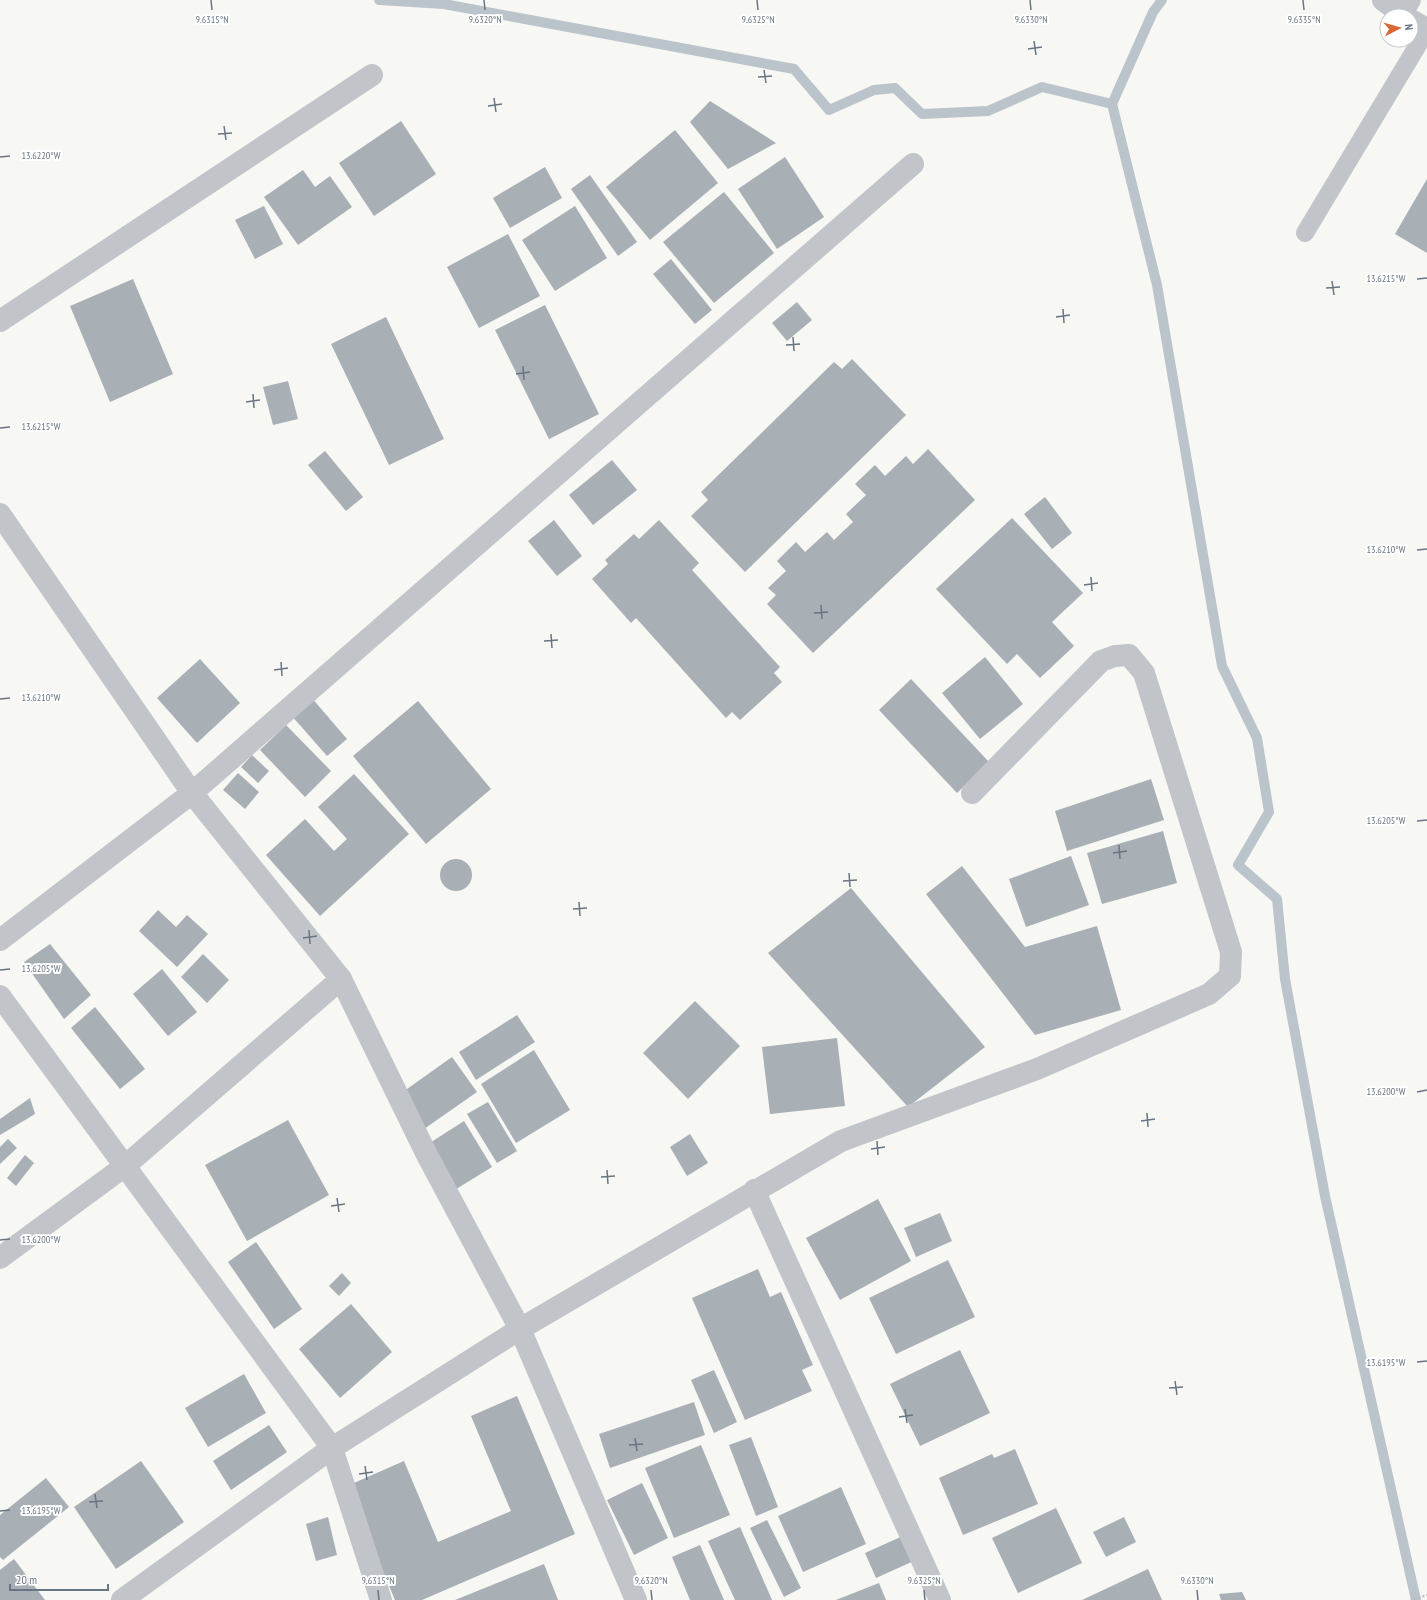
<svg xmlns="http://www.w3.org/2000/svg" width="1427" height="1600" viewBox="0 0 1427 1600" font-family="'PT Sans Narrow',sans-serif">
<style>
.lines{fill:none;stroke-linecap:round;stroke-linejoin:round}
.stream{stroke:#bbc4ca;stroke-width:10}
.building{fill:#a8afb5}
.path{stroke:#bbbdc0;stroke-width:2.5;stroke-dasharray:2 2;stroke-linecap:butt}
.lane{stroke:#c1c4c8;stroke-width:18}
.street{stroke:#c1c4c8;stroke-width:22}
.ticks{fill:none;stroke:#687583;stroke-width:1.5}
.ticks-label{font-size:10px;text-anchor:middle;fill:#687583;stroke:#fff;stroke-width:4;stroke-linejoin:round;paint-order:stroke}
</style>
<rect width="100%" height="100%" fill="#f7f7f4"/>
<g class="lines">
<g class="stream">
<polyline points="379,0 444,4 794,69 829,110 874,90 895,88 922,114 988,111 1042,87 1112,104"/>
<polyline points="1162,0 1153,12 1112,104 1157,285 1222,666 1257,738 1269,812 1238,865 1277,899 1285,979 1325,1196 1416,1600"/>
</g>
</g>
<g class="building">
<polygon points="710,101 776,143 728,169 690,122"/>
<polygon points="401,121 436,174 374,216 339,163"/>
<polygon points="675,130 718,183 650,240 606,187"/>
<polygon points="785,157 824,217 777,249 738,189"/>
<polygon points="545,167 562,198 510,228 493,198"/>
<polygon points="303,170 315,187 330,176 352,207 298,245 264,197"/>
<polygon points="590,175 637,242 618,256 571,189"/>
<polygon points="1427,179 1427,253 1395,234"/>
<polygon points="724,192 774,253 714,303 663,242"/>
<polygon points="264,206 283,244 255,259 235,220"/>
<polygon points="575,206 607,258 555,291 522,240"/>
<polygon points="508,234 540,296 479,328 447,267"/>
<polygon points="671,259 712,310 695,324 653,274"/>
<polygon points="133,279 173,374 110,402 70,306"/>
<polygon points="797,302 812,320 787,341 772,323"/>
<polygon points="545,305 599,414 549,439 495,330"/>
<polygon points="386,317 444,439 389,465 331,344"/>
<polygon points="852,359 906,415 745,572 691,516 708,500 701,492 834,362 842,369"/>
<polygon points="288,381 298,419 273,425 263,387"/>
<polygon points="928,449 975,500 813,653 767,604 776,595 768,588 786,571 777,561 796,542 805,552 827,532 834,540 853,522 846,514 866,495 855,484 875,465 885,476 906,456 913,464"/>
<polygon points="325,451 363,497 346,511 308,465"/>
<polygon points="612,460 637,490 593,525 569,495"/>
<polygon points="1045,497 1072,533 1052,549 1024,514"/>
<polygon points="1012,518 1083,593 1052,622 1074,646 1040,678 1017,654 1007,664 936,589"/>
<polygon points="554,520 582,556 557,576 528,541"/>
<polygon points="659,520 699,563 692,570 780,667 774,673 782,682 740,720 732,712 726,718 636,618 631,623 592,579 608,564 605,560 634,534 639,539"/>
<polygon points="985,657 1023,704 980,739 942,693"/>
<polygon points="200,659 240,703 197,743 157,698"/>
<polygon points="911,679 989,762 957,793 879,710"/>
<polygon points="311,697 347,739 327,756 291,715"/>
<polygon points="418,701 491,789 426,844 353,756"/>
<polygon points="286,725 331,771 305,797 260,750"/>
<polygon points="252,755 269,771 258,783 241,767"/>
<polygon points="238,773 259,792 245,809 223,790"/>
<polygon points="354,774 409,834 320,916 266,855 305,819 334,851 347,839 318,807"/>
<polygon points="1151,779 1164,820 1067,851 1055,811"/>
<polygon points="1163,831 1177,883 1102,904 1087,853"/>
<polygon points="1071,856 1089,905 1026,927 1009,879"/>
<circle cx="456" cy="875" r="16"/>
<polygon points="962,866 1025,947 1097,926 1121,1010 1035,1035 926,894"/>
<polygon points="851,888 985,1047 908,1107 768,953"/>
<polygon points="158,910 176,927 187,915 208,934 177,967 139,931"/>
<polygon points="50,944 91,995 64,1019 24,962"/>
<polygon points="203,954 229,980 207,1003 181,977"/>
<polygon points="162,969 197,1012 168,1036 133,994"/>
<polygon points="695,1001 740,1046 688,1099 643,1053"/>
<polygon points="95,1007 145,1069 120,1089 71,1028"/>
<polygon points="517,1015 535,1042 476,1080 459,1052"/>
<polygon points="837,1038 845,1106 770,1114 762,1047"/>
<polygon points="534,1050 570,1110 516,1143 481,1084"/>
<polygon points="452,1057 477,1092 424,1129 400,1094"/>
<polygon points="30,1098 35,1114 0,1135 0,1119"/>
<polygon points="488,1102 517,1151 497,1163 467,1114"/>
<polygon points="288,1120 329,1195 247,1241 205,1165"/>
<polygon points="464,1121 492,1167 453,1191 425,1146"/>
<polygon points="690,1134 708,1163 687,1176 670,1147"/>
<polygon points="8,1139 17,1148 0,1164 0,1147"/>
<polygon points="25,1155 34,1163 16,1186 7,1178"/>
<polygon points="878,1199 911,1261 840,1300 806,1238"/>
<polygon points="940,1213 952,1241 916,1257 904,1228"/>
<polygon points="256,1242 302,1309 274,1329 228,1262"/>
<polygon points="948,1260 975,1317 896,1354 869,1298"/>
<polygon points="758,1269 770,1297 781,1292 813,1365 802,1370 812,1391 745,1420 692,1298"/>
<polygon points="342,1273 351,1283 339,1296 329,1286"/>
<polygon points="351,1304 392,1352 340,1398 299,1349"/>
<polygon points="960,1350 990,1413 920,1446 890,1384"/>
<polygon points="714,1370 737,1422 714,1433 691,1380"/>
<polygon points="244,1374 266,1413 208,1447 185,1408"/>
<polygon points="517,1396 575,1534 422,1600 395,1600 347,1486 404,1461 438,1542 511,1511 471,1416"/>
<polygon points="694,1402 705,1435 610,1468 599,1434"/>
<polygon points="269,1425 287,1452 231,1490 213,1461"/>
<polygon points="751,1437 778,1507 756,1516 729,1445"/>
<polygon points="701,1445 730,1515 674,1538 645,1468"/>
<polygon points="1015,1449 1038,1504 963,1535 939,1478 992,1454 994,1458"/>
<polygon points="141,1461 184,1522 116,1569 74,1507"/>
<polygon points="46,1478 69,1507 3,1560 0,1557 0,1515"/>
<polygon points="642,1483 668,1538 634,1555 607,1500"/>
<polygon points="841,1487 866,1544 803,1572 778,1516"/>
<polygon points="1056,1508 1082,1563 1018,1593 992,1538"/>
<polygon points="328,1517 337,1555 316,1561 306,1524"/>
<polygon points="1124,1517 1136,1542 1106,1557 1093,1532"/>
<polygon points="767,1520 801,1588 784,1597 750,1528"/>
<polygon points="740,1527 772,1600 735,1600 708,1541"/>
<polygon points="905,1535 916,1560 876,1578 865,1553"/>
<polygon points="700,1545 724,1600 690,1600 672,1557"/>
<polygon points="14,1559 45,1600 0,1600 0,1570"/>
<polygon points="544,1564 558,1600 455,1600"/>
<polygon points="1148,1569 1162,1600 1082,1600"/>
<polygon points="879,1583 886,1600 836,1600"/>
<polygon points="1242,1592 1246,1600 1221,1600 1219,1594"/>
</g>
<g class="lines">
<polyline class="path" points="1411,1600 1427,1595"/>
<g class="lane">
<polyline points="1403,15 1412,0"/>
<polyline points="1305,233 1427,30"/>
</g>
<g class="street">
<polyline points="1383,0 1405,16"/>
<polyline points="1411,20 1427,29"/>
<polyline points="0,321 372,75"/>
<polyline points="0,514 192,793 341,979 426,1153 520,1329 636,1600"/>
<polyline points="0,940 192,793 913,164"/>
<polyline points="0,996 332,1448 381,1600"/>
<polyline points="754,1190 940,1600"/>
<polyline points="0,1258 125,1166 341,979"/>
<polyline points="122,1600 332,1448 520,1329 841,1141 1037,1069 1209,994 1230,976 1231,952 1144,673 1129,655 1115,656 1101,661 972,793"/>
</g>
</g>
<path class="ticks" d="M 211,0 L 212,10M 484,0 L 485,10M 757,0 L 758,10M 1030,0 L 1031,10M 1303,0 L 1304,10M 1034,41 L 1036,55M 1028,49 L 1042,47M 764,70 L 766,83M 758,77 L 772,76M 494,98 L 496,112M 488,106 L 502,104M 224,126 L 226,140M 218,134 L 232,133M 0,157 L 10,156M 1417,279 L 1427,278M 1332,281 L 1334,295M 1326,288 L 1340,287M 1063,309 L 1064,323M 1056,317 L 1070,315M 793,337 L 794,351M 786,345 L 800,344M 523,366 L 524,380M 516,374 L 530,372M 253,394 L 254,408M 246,402 L 260,400M 0,428 L 10,427M 1417,550 L 1427,549M 1091,577 L 1092,591M 1084,585 L 1098,583M 821,605 L 822,619M 814,613 L 828,612M 551,634 L 552,648M 544,641 L 558,640M 281,662 L 282,676M 274,670 L 288,668M 0,699 L 10,698M 1417,821 L 1427,820M 1119,845 L 1120,859M 1113,853 L 1127,851M 849,873 L 850,887M 843,881 L 857,880M 579,902 L 580,916M 573,909 L 587,908M 309,930 L 310,944M 303,938 L 317,936M 0,970 L 10,969M 1417,1092 L 1427,1090M 1147,1113 L 1148,1127M 1141,1121 L 1155,1119M 877,1141 L 878,1155M 871,1149 L 885,1147M 607,1170 L 608,1184M 601,1177 L 615,1176M 337,1198 L 339,1212M 331,1206 L 345,1204M 0,1240 L 10,1239M 1417,1362 L 1427,1361M 1175,1381 L 1177,1395M 1169,1388 L 1183,1387M 905,1409 L 907,1423M 899,1417 L 913,1415M 635,1438 L 637,1451M 629,1445 L 643,1444M 365,1466 L 367,1480M 359,1474 L 373,1472M 95,1494 L 97,1508M 89,1502 L 103,1501M 0,1511 L 10,1510M 378,1590 L 379,1600M 651,1590 L 652,1600M 924,1590 L 925,1600M 1197,1590 L 1198,1600"/>
<g class="ticks-label">
<text x="212" y="23">9.6315°N</text>
<text x="485" y="23">9.6320°N</text>
<text x="758" y="23">9.6325°N</text>
<text x="1031" y="23">9.6330°N</text>
<text x="1304" y="23">9.6335°N</text>
<text x="41" y="159">13.6220°W</text>
<text x="1386" y="282">13.6215°W</text>
<text x="41" y="430">13.6215°W</text>
<text x="1386" y="553">13.6210°W</text>
<text x="41" y="701">13.6210°W</text>
<text x="1386" y="824">13.6205°W</text>
<text x="41" y="972">13.6205°W</text>
<text x="1386" y="1095">13.6200°W</text>
<text x="41" y="1243">13.6200°W</text>
<text x="1386" y="1366">13.6195°W</text>
<text x="41" y="1514">13.6195°W</text>
<text x="378" y="1584">9.6315°N</text>
<text x="651" y="1584">9.6320°N</text>
<text x="924" y="1584">9.6325°N</text>
<text x="1197" y="1584">9.6330°N</text>
</g>
<g transform="translate(1399 28) rotate(84)"><circle r="19" fill="#ffffff" stroke="#c3c8cd"/>
<path d="M0-3L7 15L0 10L-7 15Z" fill="#d86834"/>
<text y="-6" font-size="11" font-weight="bold" text-anchor="middle" fill="#687583">N</text>
</g>
<path d="M10 1584v6h98v-6" fill="none" stroke="#687583" stroke-width="2"/>
<text x="16" y="1584" font-size="12" fill="#687583" stroke="#ffffff" stroke-width="3" paint-order="stroke">20 m</text>
</svg>
